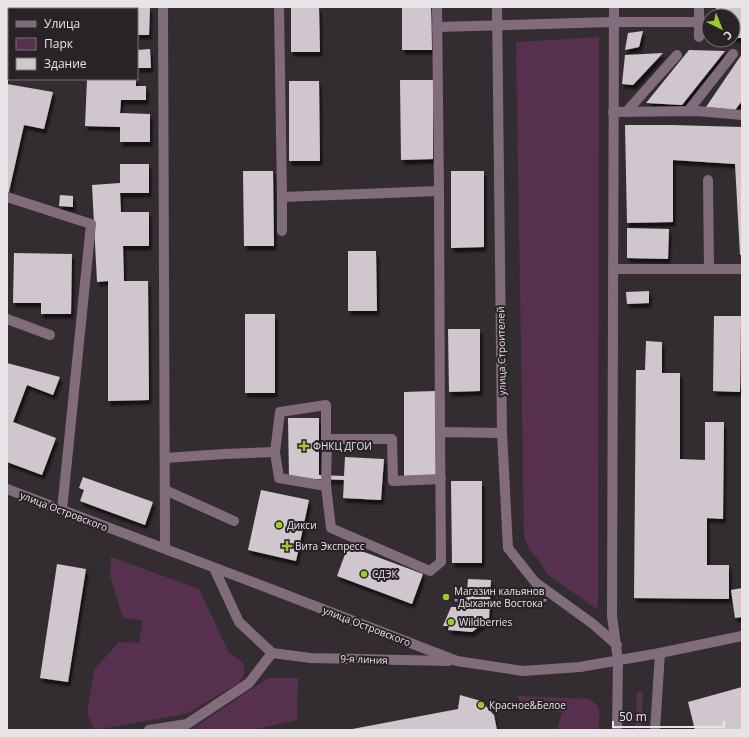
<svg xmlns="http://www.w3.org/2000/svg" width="749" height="737" viewBox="0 0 749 737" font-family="'Open Sans',sans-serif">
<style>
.green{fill:#57304f}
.building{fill:#cfc7cd;filter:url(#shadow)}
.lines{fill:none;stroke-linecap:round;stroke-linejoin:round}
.minor{stroke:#816c7c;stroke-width:10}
.poi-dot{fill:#9dca30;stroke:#292328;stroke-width:1.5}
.labels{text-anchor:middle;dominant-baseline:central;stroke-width:4;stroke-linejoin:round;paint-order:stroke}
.street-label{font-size:10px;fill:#e7e3e6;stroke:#292328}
.poi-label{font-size:10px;fill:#e7e3e6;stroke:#292328;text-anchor:start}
</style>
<defs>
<filter id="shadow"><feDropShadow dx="2.5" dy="4.5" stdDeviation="1" flood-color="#0009"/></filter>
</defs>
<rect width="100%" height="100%" fill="#332d31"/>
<g class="green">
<polygon points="599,37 598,610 548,575 537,558 529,549 524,537 516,42"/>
<polygon points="111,557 199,589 228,651 243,663 245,673 239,683 186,714 94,730 87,713 94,670 119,642 139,643 143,620 123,618 110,576"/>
<polygon points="268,678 298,678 297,720 252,730 191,730"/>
<polygon points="643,692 641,730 635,730 637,693"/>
<path d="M 517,696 L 589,699 C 603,707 599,715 599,730 L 557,730 L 562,712 L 524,709 Z"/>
</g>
<g class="building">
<polygon points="291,7 319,7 320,52 291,52"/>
<polygon points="402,7 431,7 432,50 402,50"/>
<polygon points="716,7 742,7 742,38 733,38 733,16 716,16"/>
<polygon points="137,8 150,8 149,35 137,35"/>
<polygon points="643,31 639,47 625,50 628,33"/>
<polygon points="150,49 151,68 137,68 137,50"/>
<polygon points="689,50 725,51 682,105 646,103"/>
<polygon points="663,53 633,85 622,84 625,55"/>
<polygon points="742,54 742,101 735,110 706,107"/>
<polygon points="87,79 136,79 136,86 146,86 146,100 121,100 120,113 150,114 150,142 120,142 120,127 85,126"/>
<polygon points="400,80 433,80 433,159 401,160"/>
<polygon points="289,81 319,81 320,161 289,161"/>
<polygon points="7,84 53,92 44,129 24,125 8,196"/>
<polygon points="625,125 672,125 742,127 742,255 740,255 735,164 673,160 673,222 627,223"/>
<polygon points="120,164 149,164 149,193 120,193 121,212 149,212 149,246 123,246 124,281 148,281 149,400 108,401 108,281 97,282 92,185 120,183"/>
<polygon points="243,171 273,171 274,246 244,246"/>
<polygon points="451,171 484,171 484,247 451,248"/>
<polygon points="60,195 73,196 73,207 59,206"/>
<polygon points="627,228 669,229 668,259 627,258"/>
<polygon points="348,251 376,251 377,311 348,311"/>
<polygon points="14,253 72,254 71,314 41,314 41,303 13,303"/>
<polygon points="649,291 649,303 627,304 626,292"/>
<rect x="245" y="314" width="30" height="79"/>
<polygon points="714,316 741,316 740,392 713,391"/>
<polygon points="448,329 480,329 480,391 449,392"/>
<polygon points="646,341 662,342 662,373 680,373 680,459 705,460 705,422 724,422 723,519 707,518 707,565 729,565 729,599 634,598 636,370 645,370"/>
<polygon points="7,363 60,377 53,395 27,385 13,422 56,438 42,475 7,462"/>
<polygon points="435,391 436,475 404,476 404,392"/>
<polygon points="288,418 319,418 319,475 344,476 345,457 384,459 381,500 343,498 344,480 289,478"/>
<polygon points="83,477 153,502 145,525 80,501 84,490 79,488"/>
<polygon points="451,481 482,481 482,563 452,563"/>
<polygon points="261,490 309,500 296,561 248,550"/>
<polygon points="348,546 423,574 412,604 337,576"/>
<polygon points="57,564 86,569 68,682 40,678"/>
<polygon points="468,579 491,580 489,619 472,632 448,630 449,626 443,626 451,607 457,607 466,603"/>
<polygon points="742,588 742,617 735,618 731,590"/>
<polygon points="742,687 742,730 695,730 688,702"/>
<polygon points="460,695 481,701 494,715 497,730 347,730 458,709"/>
</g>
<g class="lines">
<g class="minor">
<polyline points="163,7 165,548"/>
<polyline points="279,7 282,197 439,191 437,7"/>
<polyline points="497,7 502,433 508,548 535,582 593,624 617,645"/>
<polyline points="614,7 612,616 618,661 617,730"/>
<polyline points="699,7 699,37"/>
<polyline points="437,27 613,22 699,22"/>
<polyline points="627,111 677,55"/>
<polyline points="688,111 733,54"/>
<polyline points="613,112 697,111 742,115"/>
<polyline points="439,191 440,432"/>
<polyline points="7,197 91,224 62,510"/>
<polyline points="282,231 282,197"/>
<polyline points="613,269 709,269 708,180"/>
<polyline points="709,269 742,269"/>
<polyline points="7,319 50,335"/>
<polyline points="275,452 280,412 326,405 326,445"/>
<polyline points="165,458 224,454 275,452 279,478 326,486 326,481"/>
<polyline points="441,479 393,481 392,439 327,439 326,486 331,528 430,571 441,562 440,432 502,433"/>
<polyline points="7,489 263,586 457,661 523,671 580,667 660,653 742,636"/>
<polyline points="165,490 234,521"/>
<polyline points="214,568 239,622 272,653 311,658 449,661"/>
<polyline points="149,730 187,724 249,683 272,653"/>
<polyline points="655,730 660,653"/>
</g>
</g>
<g class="poi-dot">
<path d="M302 440h4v4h4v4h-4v4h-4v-4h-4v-4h4z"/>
<circle cx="279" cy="525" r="4"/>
<path d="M285 540h4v4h4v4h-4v4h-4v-4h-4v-4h4z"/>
<circle cx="364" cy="574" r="4"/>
<circle cx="446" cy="597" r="4"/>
<circle cx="451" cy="622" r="4"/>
<circle cx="481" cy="705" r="4"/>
</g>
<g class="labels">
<g class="street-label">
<text transform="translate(501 351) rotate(-91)">улица Строителей</text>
<text transform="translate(64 511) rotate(21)">улица Островского</text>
<text transform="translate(367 626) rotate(21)">улица Островского</text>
<text transform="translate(364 659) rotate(2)">9-я линия</text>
</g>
<g class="poi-label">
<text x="313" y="446">ФНКЦ ДГОИ</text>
<text x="287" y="525">Дикси</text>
<text x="295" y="546">Вита Экспресс</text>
<text x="372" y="574">СДЭК</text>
<text x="454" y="591">Магазин кальянов<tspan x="454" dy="12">"Дыхание Востока"</tspan></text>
<text x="459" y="622">Wildberries</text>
<text x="489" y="705">Красное&amp;Белое</text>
</g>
</g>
<rect width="749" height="737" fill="none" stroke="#e7e3e6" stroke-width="16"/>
<rect x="8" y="8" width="130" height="72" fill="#292328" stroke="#757074"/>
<rect x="16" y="21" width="20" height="6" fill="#816c7c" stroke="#757074"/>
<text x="44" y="28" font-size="12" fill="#e7e3e6">Улица</text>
<rect x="16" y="38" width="20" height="12" fill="#57304f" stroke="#757074"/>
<text x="44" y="48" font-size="12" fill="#e7e3e6">Парк</text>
<rect x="16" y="58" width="20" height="12" fill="#cfc7cd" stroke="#757074"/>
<text x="44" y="68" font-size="12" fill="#e7e3e6">Здание</text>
<g transform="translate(721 28) rotate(137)"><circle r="19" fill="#292328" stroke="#757074"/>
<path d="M0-3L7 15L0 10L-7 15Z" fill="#9dca30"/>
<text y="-6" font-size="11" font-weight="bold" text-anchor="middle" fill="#e7e3e6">С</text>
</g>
<path d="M613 721v6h111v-6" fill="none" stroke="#e7e3e6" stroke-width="2"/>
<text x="619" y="721" font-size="12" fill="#e7e3e6" stroke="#292328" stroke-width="3" paint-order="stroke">50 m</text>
</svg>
